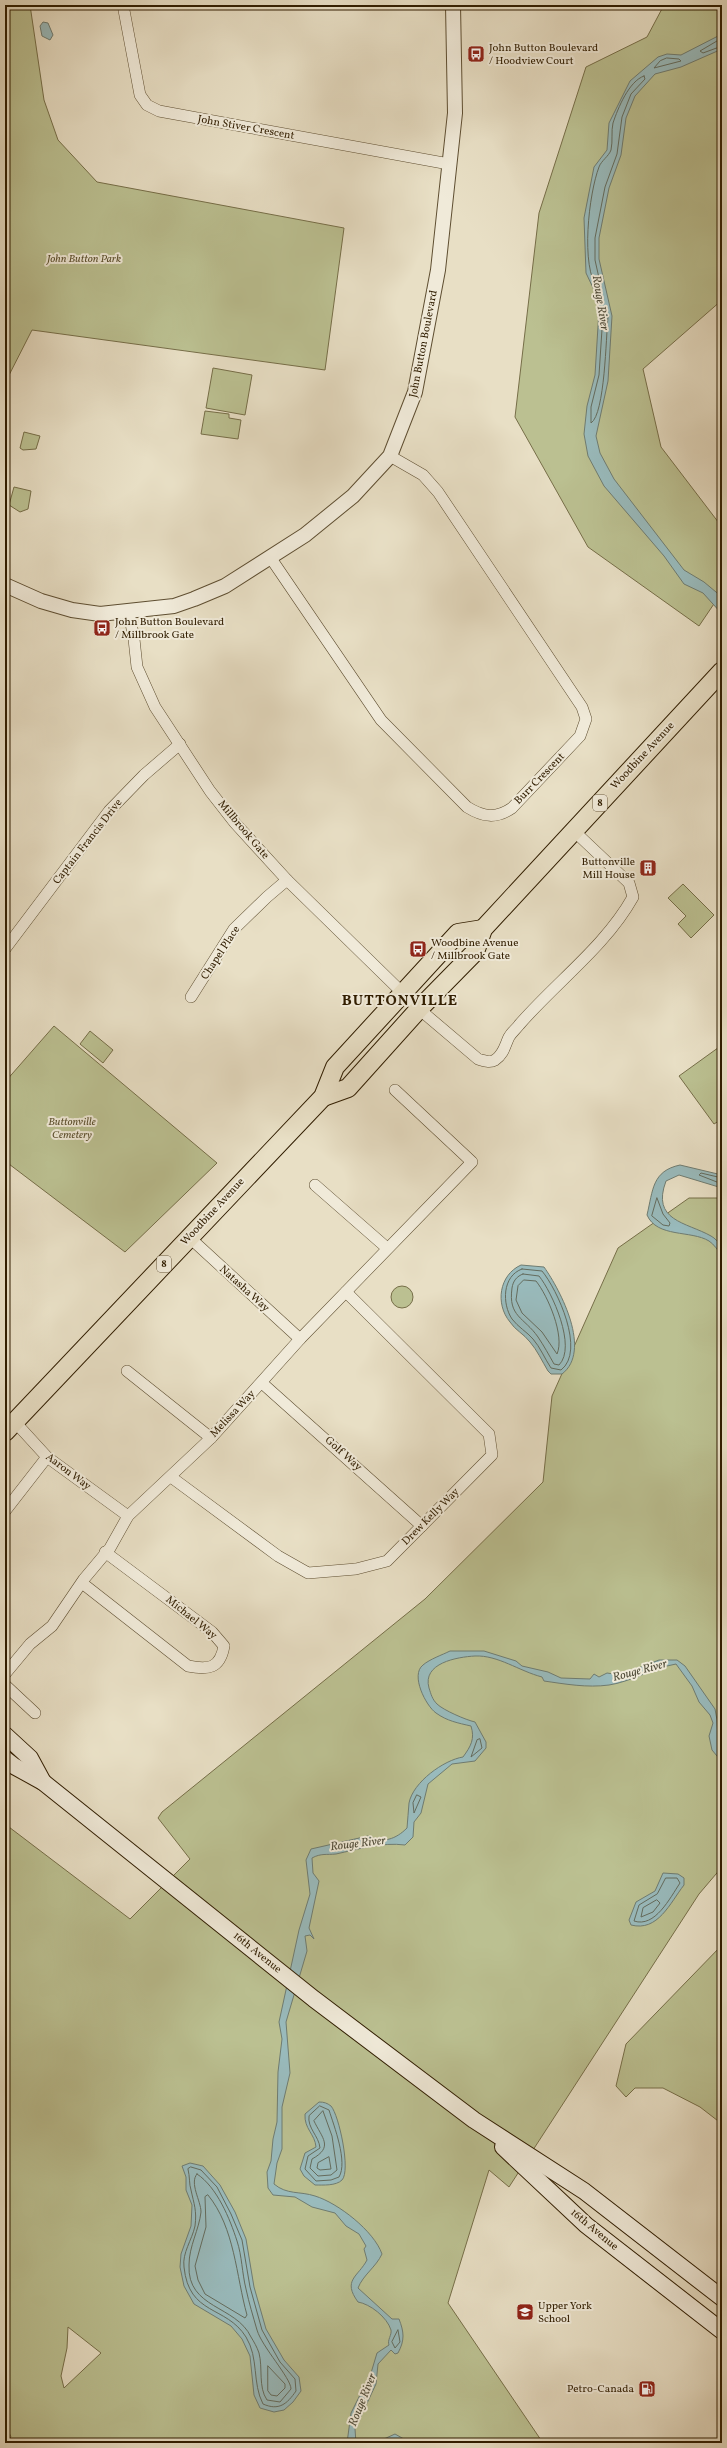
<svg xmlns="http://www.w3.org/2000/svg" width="727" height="2448" viewBox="0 0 727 2448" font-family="Vollkorn,serif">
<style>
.green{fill:#bbc091;stroke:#766e48;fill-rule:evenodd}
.water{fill:#99bbbd;stroke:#6f7c71}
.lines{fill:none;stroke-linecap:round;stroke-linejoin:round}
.shore{stroke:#646c5e;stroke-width:1}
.minor-casing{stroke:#5e4e31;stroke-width:12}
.tertiary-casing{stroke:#5e4e31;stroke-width:16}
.secondary-casing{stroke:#301d00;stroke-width:18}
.primary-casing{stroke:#301d00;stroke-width:20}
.minor{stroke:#f0ead9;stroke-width:11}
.tertiary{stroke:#f0ead9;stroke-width:14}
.secondary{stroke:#f0ead9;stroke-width:16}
.primary{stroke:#e8dfc5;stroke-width:18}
.labels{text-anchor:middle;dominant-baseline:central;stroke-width:4;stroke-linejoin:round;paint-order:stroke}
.shield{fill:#f0ead9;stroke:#6a5a41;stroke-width:1}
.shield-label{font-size:10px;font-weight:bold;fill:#301d00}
.poi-label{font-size:11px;fill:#301d00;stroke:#f0ead9;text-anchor:start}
.street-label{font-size:11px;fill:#301d00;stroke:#f0ead9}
.park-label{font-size:11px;font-style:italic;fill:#5a4e2c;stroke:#f0ead9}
.water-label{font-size:12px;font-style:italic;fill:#504c39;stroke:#f0ead9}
.district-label{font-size:15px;font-weight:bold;letter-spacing:1px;fill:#301d00;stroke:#f0ead9}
</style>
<rect width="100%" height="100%" fill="#e8dfc5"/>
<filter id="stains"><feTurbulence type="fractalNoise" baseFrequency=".005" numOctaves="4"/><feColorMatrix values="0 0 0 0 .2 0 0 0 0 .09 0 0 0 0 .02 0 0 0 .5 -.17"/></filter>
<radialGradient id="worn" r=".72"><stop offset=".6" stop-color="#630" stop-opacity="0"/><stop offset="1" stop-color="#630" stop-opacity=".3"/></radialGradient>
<g class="green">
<polygon points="5,5 30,5 44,100 58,140 97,182 344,228 325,370 32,330 5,383"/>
<polygon points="664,5 722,5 722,300 643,369 661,447 722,527 722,592 699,626 588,547 515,417 539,213 586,67 647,37"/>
<polygon points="213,368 252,375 245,415 206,408"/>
<polygon points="205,411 229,414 229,418 241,420 238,439 201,434"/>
<polygon points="24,432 40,436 36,449 23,450 20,448"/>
<polygon points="14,487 31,491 28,509 20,512 9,505"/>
<polygon points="683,884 714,915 691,938 678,924 686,916 668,898"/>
<polygon points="54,1026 217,1163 125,1252 5,1161 5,1082"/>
<polygon points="90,1031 113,1050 103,1063 80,1044"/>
<polygon points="722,1045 722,1119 714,1124 679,1076"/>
<path d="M 689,1198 L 722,1198 L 722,1867 L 699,1894 L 509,2187 L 489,2170 L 448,2303 L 543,2443 L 5,2443 L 5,2439 L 7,2441 L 11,2437 L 5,2424 L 5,1824 L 130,1919 L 190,1859 L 158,1818 L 162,1812 L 425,1599 L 543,1482 L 552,1396 L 618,1248 ZM 68,2327 L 101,2353 L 64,2388 L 61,2376 L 67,2348 Z"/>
<circle cx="402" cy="1297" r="11"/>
<polygon points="722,1945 722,2124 700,2107 663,2088 635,2088 626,2097 616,2086 626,2044"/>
</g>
<g class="water">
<polygon points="43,22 48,23 53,35 50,40 42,36 40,26"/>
<polygon points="722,34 722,49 681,67 655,74 635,96 626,118 621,155 609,188 599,238 599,259 612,316 608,381 596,436 600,453 614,479 684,570 704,582 722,597 722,614 703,593 684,584 664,556 604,486 588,456 584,434 587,406 595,375 599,310 595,292 586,273 584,218 594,167 607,150 609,123 630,81 658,57 667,54 681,55"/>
<path d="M 680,1165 L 722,1175 L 722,1188 L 679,1175 L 666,1181 C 651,1221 686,1222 711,1236 C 715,1238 719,1243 722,1247 L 722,1255 C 718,1251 714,1244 709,1241 C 691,1230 657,1238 647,1215 C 653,1190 652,1171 680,1165 Z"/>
<path d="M 521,1265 L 544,1267 C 561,1291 592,1351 562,1374 L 551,1374 L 548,1371 C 542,1361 537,1350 530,1342 C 524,1334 515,1330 510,1322 C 495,1304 499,1275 521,1265 Z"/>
<path d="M 450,1651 L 484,1651 L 516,1661 L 522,1666 L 548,1672 L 561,1678 L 590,1679 L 594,1674 L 599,1677 L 607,1673 L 620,1675 L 659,1660 L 677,1660 L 685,1666 L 715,1709 L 717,1720 L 718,1739 L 722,1746 L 722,1762 L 712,1750 L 709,1736 L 713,1723 L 710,1715 L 699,1702 L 692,1686 L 676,1664 C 653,1668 630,1682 609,1685 C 587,1688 565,1684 544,1681 L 542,1677 C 519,1671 498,1655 475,1656 C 457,1657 422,1663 429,1688 C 431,1694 432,1699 437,1704 C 443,1710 466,1720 475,1722 L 486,1742 L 486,1748 L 475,1761 L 452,1764 L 428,1784 L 421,1813 L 414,1822 L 413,1837 L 405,1845 C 382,1842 359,1849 336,1854 C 327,1855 321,1853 312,1858 L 313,1873 L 319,1881 L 309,1928 L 314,1939 L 310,1935 L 305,1936 L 307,1951 L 286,2022 L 290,2073 L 282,2107 L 282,2149 L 277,2163 L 274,2184 C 287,2195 300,2191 315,2196 C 338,2203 374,2231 382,2254 C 376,2267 363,2275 358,2288 L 392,2319 L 399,2319 C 404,2332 405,2340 398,2353 L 395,2354 L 391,2350 L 378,2364 L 376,2384 L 355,2429 L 356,2443 L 347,2443 L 351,2413 L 371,2373 L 377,2353 L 389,2345 C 387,2340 392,2335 391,2330 C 387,2317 370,2304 358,2302 C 342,2280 358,2277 367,2260 L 364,2249 L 366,2246 L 359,2234 L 346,2226 L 335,2213 L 312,2207 L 295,2197 L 273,2195 L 268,2188 L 267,2172 L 271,2161 L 273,2139 L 277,2122 L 278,2072 L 282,2039 L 279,2022 L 299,1930 L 310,1894 L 306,1860 L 311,1849 L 368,1836 C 383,1844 396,1839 407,1828 C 408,1820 408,1811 409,1803 C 413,1782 444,1760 463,1757 C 471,1746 475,1739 471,1726 C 458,1723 447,1721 436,1713 C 426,1706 410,1675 423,1665 C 430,1659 442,1655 450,1651 Z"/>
<path d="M 663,1873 L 678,1874 L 684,1878 L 684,1885 C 670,1903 658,1932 631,1925 L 629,1920 L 636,1902 L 655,1891 Z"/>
<path d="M 319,2102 C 324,2102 327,2103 331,2106 C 339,2115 351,2171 342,2180 C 336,2186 323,2185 315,2185 L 304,2176 L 300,2169 L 305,2153 L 316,2147 C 315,2134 304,2129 305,2114 Z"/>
<polygon points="190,2163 203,2166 220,2185 235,2212 246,2239 254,2287 266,2329 284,2360 299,2377 301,2391 293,2402 284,2410 274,2412 260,2408 254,2395 250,2356 242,2339 231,2326 194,2304 184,2286 180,2267 181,2254 191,2226 192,2205 186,2190 186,2177 182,2166"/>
<polygon points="395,2434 411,2443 375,2443"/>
</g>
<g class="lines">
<g class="shore">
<polyline points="722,38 700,51 703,53 722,46"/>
<polygon points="667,58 679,59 681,61 654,68 660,61"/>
<path d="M 644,76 L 645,79 L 631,94 L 622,117 L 617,154 L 605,187 L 595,238 L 595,260 L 601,287 L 598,289 C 580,267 589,193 599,167 C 601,161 609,156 611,150 C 613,141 611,131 613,123 C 618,108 629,81 644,76 Z"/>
<path d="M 605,312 L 608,317 C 606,336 605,414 591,423 L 591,407 L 599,375 L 603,314 Z"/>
<polyline points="722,1178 701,1173 699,1175 722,1184"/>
<polygon points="657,1198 663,1214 670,1223 669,1226 663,1225 652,1216"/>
<path d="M 522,1269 L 542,1271 C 557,1289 586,1351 561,1370 L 551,1368 C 545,1359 540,1347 533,1339 C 527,1332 518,1327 512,1319 C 502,1304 502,1276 522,1269 Z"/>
<path d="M 523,1274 L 539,1276 C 552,1292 577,1347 559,1365 L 554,1364 C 549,1355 544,1346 538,1337 C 524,1317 508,1317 512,1288 C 513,1281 517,1276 523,1274 Z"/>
<path d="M 524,1280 L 536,1281 C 548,1296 565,1336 557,1354 L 542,1332 L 522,1313 L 516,1300 L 518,1286 Z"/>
<polygon points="480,1739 482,1748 471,1757 477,1740"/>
<polygon points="417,1795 421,1797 414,1813 413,1803"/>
<path d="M 666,1878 L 677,1878 L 680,1883 C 670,1898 655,1928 634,1921 L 639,1905 L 657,1894 Z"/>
<polygon points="657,1900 660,1903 653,1912 641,1917 643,1908"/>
<path d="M 320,2106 L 329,2110 C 334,2126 348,2162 339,2177 L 331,2180 L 316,2181 L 305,2169 L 308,2156 L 320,2148 C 319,2136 307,2128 309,2116 Z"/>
<path d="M 323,2111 L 332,2136 L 337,2170 L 331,2175 L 318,2176 L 310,2168 L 312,2159 C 334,2147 322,2138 314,2121 Z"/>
<polygon points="329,2157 331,2169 320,2170 317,2168 318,2163"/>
<path d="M 191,2167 L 201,2170 L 217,2187 L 231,2214 L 242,2240 L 250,2287 L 262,2330 L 280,2362 L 295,2379 L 296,2391 C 287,2404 279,2411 263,2404 C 252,2383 259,2358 246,2337 C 226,2305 189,2316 184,2267 C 182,2253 192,2240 195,2226 C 197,2211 194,2204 191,2190 C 189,2184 190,2177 188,2169 Z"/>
<path d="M 197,2174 C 217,2187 230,2219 237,2241 C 242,2256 242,2273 246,2289 C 249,2303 253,2316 257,2330 C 262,2347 291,2378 291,2389 L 280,2402 L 267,2400 C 258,2387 263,2368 259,2353 C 257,2347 254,2342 251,2337 C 236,2305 187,2309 189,2265 C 189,2246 199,2230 201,2212 C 201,2201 189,2183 197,2174 Z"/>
<path d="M 208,2195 C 235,2228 236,2276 247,2315 L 245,2318 L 205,2294 L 198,2280 L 195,2266 L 206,2227 L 205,2197 Z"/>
<polygon points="398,2330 400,2342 395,2348 392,2342"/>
<polygon points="268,2366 285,2384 285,2388 277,2396 271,2395 268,2391"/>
</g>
<g class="minor-casing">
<g id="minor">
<polyline points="123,5 140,95 147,105 159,111 449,164"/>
<path d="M 270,557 L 381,720 L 467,807 C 483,817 496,819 512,808 L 580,736 L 586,719 L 582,707 L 438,492 L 423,475 L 390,456"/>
<path d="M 129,613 L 134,639 L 137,667 L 155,707 L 210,791 L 235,823 L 287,880 L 419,1009 L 478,1059 C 484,1061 490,1063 495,1060 C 504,1054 505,1045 509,1037 C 512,1032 516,1029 519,1025 C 556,982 605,947 633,897 L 629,883 L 574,831"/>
<polyline points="5,949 109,811 144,775 180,744"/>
<polyline points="191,997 234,929 267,897 287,880"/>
<polyline points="315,1185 387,1248"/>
<polyline points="189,1237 300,1339"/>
<polyline points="127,1371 211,1438"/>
<polyline points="262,1383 422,1526"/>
<polyline points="15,1422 47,1457 128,1516"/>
<polyline points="171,1477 278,1556 308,1573 356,1569 387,1561 492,1455 489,1434 346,1292"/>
<polyline points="5,1511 47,1457"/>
<path d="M 82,1583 L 188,1666 C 208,1670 220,1669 224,1646 L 212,1632 L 105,1552"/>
<polyline points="5,1674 30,1644 52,1626 84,1579 110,1548 128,1516 211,1438 300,1339 472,1162 395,1090"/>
<polyline points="5,1685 35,1713"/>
</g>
</g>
<g class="tertiary-casing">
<polyline id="tertiary" points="5,585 41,601 72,610 100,614 174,606 194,599 225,586 305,535 353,496 390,456 415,392 438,270 455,113 453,5"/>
</g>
<g class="secondary-casing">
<g id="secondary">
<polyline points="5,1735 30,1758 43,1782"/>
<polyline points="5,1759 14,1766 43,1782 314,1999 474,2120 584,2191 722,2298"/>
<polyline points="503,2147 586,2225 722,2331"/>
</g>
</g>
<g class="primary-casing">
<g id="primary">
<polyline points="323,1097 348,1088 419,1009 475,952 483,929 722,671"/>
<polyline points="5,1432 323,1097 335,1067 458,933 483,929"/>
</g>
</g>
<use href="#minor" class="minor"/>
<use href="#tertiary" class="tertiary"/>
<use href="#secondary" class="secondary"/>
<use href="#primary" class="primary"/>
</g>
<defs>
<g id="bus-square" transform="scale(0.9)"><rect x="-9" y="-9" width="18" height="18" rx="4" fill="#8f2418" stroke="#f0ead9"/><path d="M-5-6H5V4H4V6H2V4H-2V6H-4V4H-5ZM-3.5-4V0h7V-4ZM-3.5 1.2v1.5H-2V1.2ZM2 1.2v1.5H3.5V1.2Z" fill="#fff"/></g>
<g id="building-square" transform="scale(0.9)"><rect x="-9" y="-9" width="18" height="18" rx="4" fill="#8f2418" stroke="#f0ead9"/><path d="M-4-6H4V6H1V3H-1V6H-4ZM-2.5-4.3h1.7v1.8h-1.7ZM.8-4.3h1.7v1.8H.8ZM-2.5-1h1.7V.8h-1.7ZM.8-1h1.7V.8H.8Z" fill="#fff"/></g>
<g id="school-square" transform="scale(0.9)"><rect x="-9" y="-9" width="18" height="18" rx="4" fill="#8f2418" stroke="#f0ead9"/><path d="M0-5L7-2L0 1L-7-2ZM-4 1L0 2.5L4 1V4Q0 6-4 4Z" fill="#fff"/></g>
<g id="fuel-square" transform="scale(0.9)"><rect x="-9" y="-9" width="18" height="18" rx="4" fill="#8f2418" stroke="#f0ead9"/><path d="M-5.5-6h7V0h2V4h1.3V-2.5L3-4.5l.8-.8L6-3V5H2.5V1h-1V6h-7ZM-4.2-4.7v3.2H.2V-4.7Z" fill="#fff"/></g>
</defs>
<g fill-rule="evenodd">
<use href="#bus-square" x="476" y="54"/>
<use href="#bus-square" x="102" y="628"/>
<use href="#building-square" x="648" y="868"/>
<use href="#bus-square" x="418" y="949"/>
<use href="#school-square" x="525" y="2312"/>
<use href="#fuel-square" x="647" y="2389"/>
</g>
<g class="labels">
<g class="shield">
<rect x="593" y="795" width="14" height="16" rx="3"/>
<rect x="157" y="1256" width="14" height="16" rx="3"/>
</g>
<g class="shield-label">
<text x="600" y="803">8</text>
<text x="164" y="1264">8</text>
</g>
<g class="poi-label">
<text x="489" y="48">John Button Boulevard<tspan x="489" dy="13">/ Hoodview Court</tspan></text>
<text x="115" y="622">John Button Boulevard<tspan x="115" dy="13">/ Millbrook Gate</tspan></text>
<text x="635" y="862" text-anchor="end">Buttonville<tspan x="635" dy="13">Mill House</tspan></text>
<text x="431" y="943">Woodbine Avenue<tspan x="431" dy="13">/ Millbrook Gate</tspan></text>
<text x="538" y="2306">Upper York<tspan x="538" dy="13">School</tspan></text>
<text x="634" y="2389" text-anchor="end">Petro-Canada</text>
</g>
<g class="street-label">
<text transform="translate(246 128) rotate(10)">John Stiver Crescent</text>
<text transform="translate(424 344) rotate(-79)">John Button Boulevard</text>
<text transform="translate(643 756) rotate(-47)">Woodbine Avenue</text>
<text transform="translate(540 779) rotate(-46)">Burr Crescent</text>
<text transform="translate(243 830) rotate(50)">Millbrook Gate</text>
<text transform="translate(88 842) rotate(-52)">Captain Francis Drive</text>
<text transform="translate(221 953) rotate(-57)">Chapel Place</text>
<text transform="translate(213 1212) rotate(-47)">Woodbine Avenue</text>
<text transform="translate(244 1289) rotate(42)">Natasha Way</text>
<text transform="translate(233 1414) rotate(-47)">Melissa Way</text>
<text transform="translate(343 1454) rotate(42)">Golf Way</text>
<text transform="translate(68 1472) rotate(37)">Aaron Way</text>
<text transform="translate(431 1517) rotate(-45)">Drew Kelly Way</text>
<text transform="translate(191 1618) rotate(39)">Michael Way</text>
<text transform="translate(257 1953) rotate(39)">16th Avenue</text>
<text transform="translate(594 2230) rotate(40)">16th Avenue</text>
</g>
<g class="park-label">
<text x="84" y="259">John Button Park</text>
<text x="72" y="1122">Buttonville<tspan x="72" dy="13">Cemetery</tspan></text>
</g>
<g class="water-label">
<text transform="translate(600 303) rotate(81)">Rouge River</text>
<text transform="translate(640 1671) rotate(-15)">Rouge River</text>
<text transform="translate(358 1844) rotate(-7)">Rouge River</text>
<text transform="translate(363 2400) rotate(-68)">Rouge River</text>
</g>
<g class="district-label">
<text x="400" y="1001">BUTTONVILLE</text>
</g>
</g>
<rect width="727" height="2448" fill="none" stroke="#e8dfc5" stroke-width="20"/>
<rect x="6" y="6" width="715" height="2436" fill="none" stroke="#301d00" stroke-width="2"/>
<rect x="10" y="10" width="707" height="2428" fill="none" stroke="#301d00"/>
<rect width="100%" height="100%" filter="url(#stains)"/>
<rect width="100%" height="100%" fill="url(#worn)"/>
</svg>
